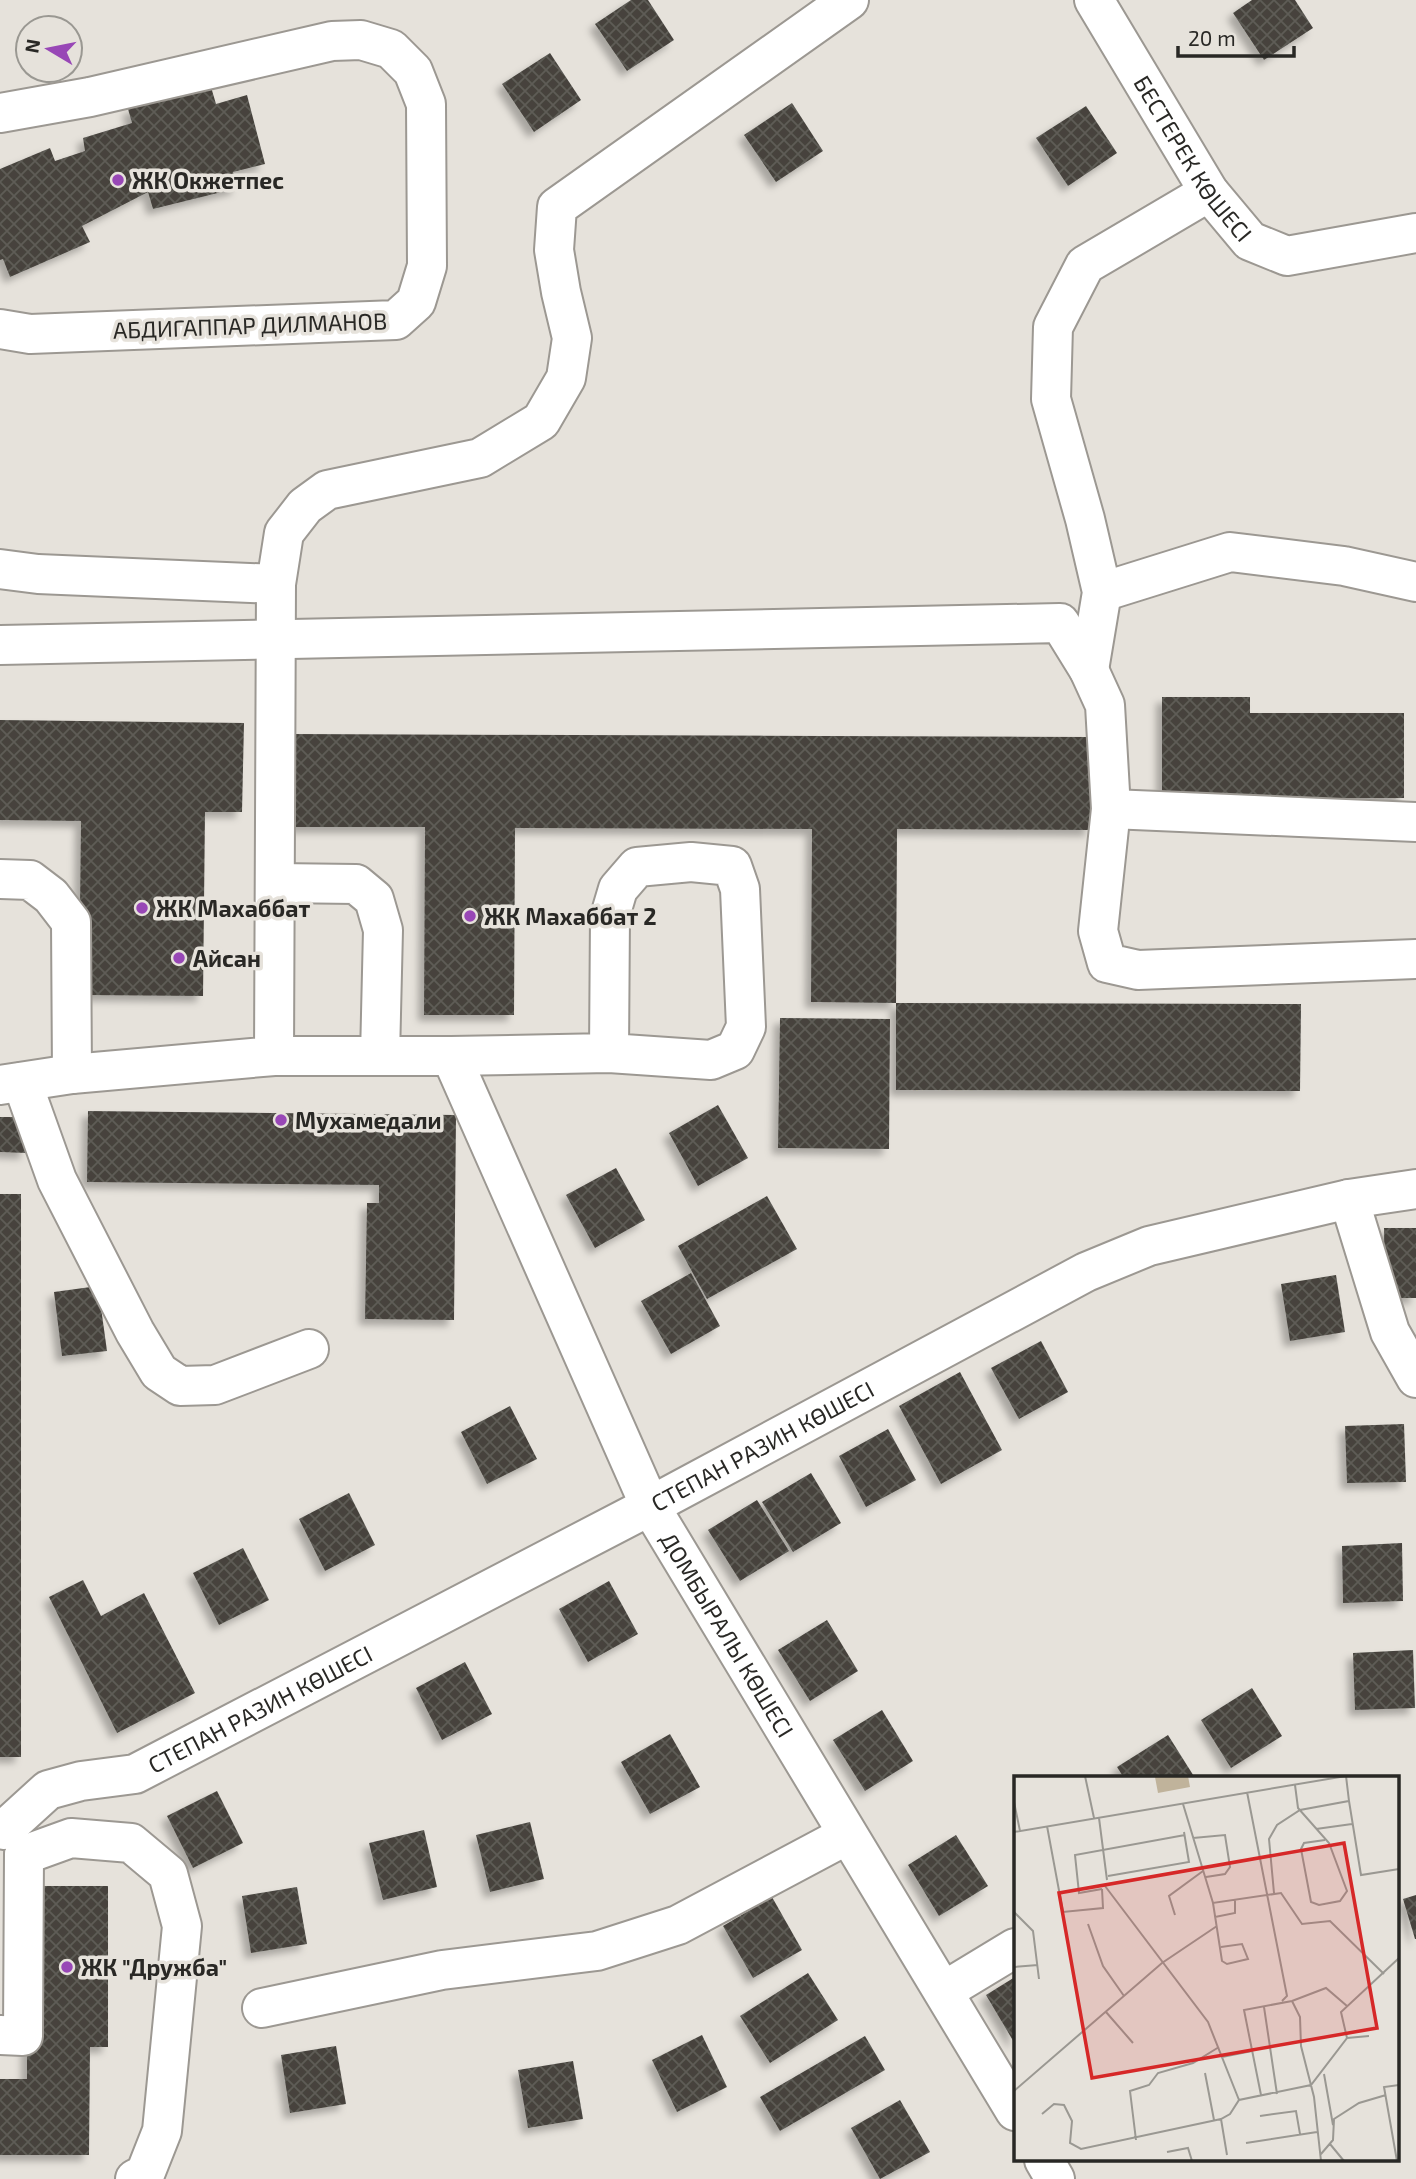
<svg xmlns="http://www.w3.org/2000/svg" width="1416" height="2179" viewBox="0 0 1416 2179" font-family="'Exo 2',sans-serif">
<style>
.building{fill:url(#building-cross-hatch);filter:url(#shadow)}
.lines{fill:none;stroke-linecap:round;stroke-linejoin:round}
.minor-casing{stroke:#9c9892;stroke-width:42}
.minor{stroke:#fff;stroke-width:38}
.poi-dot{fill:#9847b6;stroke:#e6e2db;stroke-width:2.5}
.labels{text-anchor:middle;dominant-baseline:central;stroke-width:7;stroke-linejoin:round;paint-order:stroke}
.street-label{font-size:23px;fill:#292825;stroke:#e6e2db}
.poi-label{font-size:23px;font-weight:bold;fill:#292825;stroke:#e6e2db;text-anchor:start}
.inset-road{fill:none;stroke:#9a9892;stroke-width:2}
.view{fill:#d62828;fill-opacity:0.15;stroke:#d62828;stroke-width:3.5}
.inset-edge{fill:none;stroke:#292825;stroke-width:3.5}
</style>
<defs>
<pattern id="building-cross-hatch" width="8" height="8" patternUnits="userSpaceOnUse" patternTransform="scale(1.75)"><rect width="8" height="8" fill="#46433d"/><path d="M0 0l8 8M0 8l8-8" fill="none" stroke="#5e5c57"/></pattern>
<filter id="shadow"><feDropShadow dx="-6" dy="6" stdDeviation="3.5" flood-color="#0004"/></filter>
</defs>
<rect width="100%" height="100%" fill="#e6e2db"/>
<g class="building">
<polygon points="631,0 648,0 674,40 627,71 595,24"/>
<polygon points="1252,0 1295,0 1313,28 1264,60 1233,13"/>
<polygon points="550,53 581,100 534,132 502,84"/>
<polygon points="211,87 216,104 247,95 265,164 233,172 238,188 153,209 148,192 82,226 90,242 10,277 3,259 0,260 0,169 50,148 55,161 85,151 83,138 132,123 128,109"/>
<polygon points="792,103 823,151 776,182 744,135"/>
<polygon points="1086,106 1117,153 1068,186 1036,138"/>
<polygon points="1162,697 1250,697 1250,713 1404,713 1404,798 1162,799"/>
<polygon points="0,720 244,723 242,812 205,812 203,996 79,995 81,821 0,820"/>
<polygon points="291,734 1091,737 1091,830 897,829 896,1003 811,1002 812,829 515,828 514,1015 424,1015 425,827 290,827"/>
<polygon points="896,1003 1301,1004 1300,1091 896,1090"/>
<polygon points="780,1018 890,1019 889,1149 778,1148"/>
<polygon points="718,1105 748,1158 698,1186 669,1133"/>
<polygon points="88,1111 456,1115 454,1320 365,1319 367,1203 379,1203 379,1185 87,1182"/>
<polygon points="0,1117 27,1117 26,1153 0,1152"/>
<polygon points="616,1168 645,1220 595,1248 566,1195"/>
<rect x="0" y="1194" width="21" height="563"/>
<polygon points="767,1196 797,1249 707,1299 678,1246"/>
<polygon points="1384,1228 1416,1228 1416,1298 1385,1298"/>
<polygon points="691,1273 720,1326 671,1354 641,1301"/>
<polygon points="1336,1275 1345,1332 1290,1341 1281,1284"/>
<polygon points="98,1286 107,1351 62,1356 54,1292"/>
<polygon points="1041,1341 1068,1392 1019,1419 991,1368"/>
<polygon points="960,1372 1002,1450 941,1484 899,1406"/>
<polygon points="510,1406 537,1459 487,1484 461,1432"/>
<polygon points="1404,1424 1406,1482 1347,1483 1345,1426"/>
<polygon points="888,1429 916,1480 866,1507 839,1456"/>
<polygon points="811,1473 841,1523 793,1552 762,1502"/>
<polygon points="349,1493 375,1545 325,1571 299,1519"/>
<polygon points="757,1500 789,1551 740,1581 708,1530"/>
<polygon points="1402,1543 1403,1601 1343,1603 1342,1546"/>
<polygon points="243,1548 269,1600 219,1625 193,1573"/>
<polygon points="83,1580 101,1616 144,1593 195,1693 117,1733 49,1597"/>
<polygon points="609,1581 638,1634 588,1662 559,1609"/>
<polygon points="827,1620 858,1671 810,1701 778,1650"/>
<polygon points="1413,1650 1415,1708 1355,1710 1353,1653"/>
<polygon points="465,1662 492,1714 442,1740 416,1688"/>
<polygon points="1252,1688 1282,1736 1231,1768 1201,1720"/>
<polygon points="882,1710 913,1761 865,1791 833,1740"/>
<polygon points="670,1734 700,1787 650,1814 621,1762"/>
<polygon points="1168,1735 1195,1778 1124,1778 1117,1767"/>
<polygon points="217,1791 243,1843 193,1868 167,1816"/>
<polygon points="530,1822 544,1879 490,1892 476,1835"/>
<polygon points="424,1830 437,1887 383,1900 369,1843"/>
<polygon points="956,1835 988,1886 939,1916 908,1865"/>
<polygon points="27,1886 108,1886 108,2047 90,2047 89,2155 0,2155 0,2079 27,2079"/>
<polygon points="297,1887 307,1944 251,1953 242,1896"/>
<polygon points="1416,1895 1416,1939 1415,1939 1403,1899"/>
<polygon points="772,1897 802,1950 753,1978 723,1926"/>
<polygon points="808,1973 838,2020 770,2063 740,2016"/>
<polygon points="1015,1977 1015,2044 986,1995"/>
<polygon points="702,2035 727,2087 677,2112 652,2060"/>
<polygon points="865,2036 885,2070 780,2131 760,2097"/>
<polygon points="336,2046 346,2104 290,2113 281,2055"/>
<polygon points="573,2061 583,2119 528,2128 518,2070"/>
<polygon points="900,2100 930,2152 880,2179 851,2128"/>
</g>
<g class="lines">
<g class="minor-casing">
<g id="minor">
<path id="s1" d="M 1094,0 L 1209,192 L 1250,241 L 1287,256 L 1416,233"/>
<polyline points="0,113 90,97 332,41 361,40 391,49 413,71 426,104 427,266 416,302 396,320 30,334 0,329"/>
<polyline points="0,569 38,574 276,584"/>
<polyline points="1102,592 1230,552 1344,566 1416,582"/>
<polyline points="0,645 1060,623 1089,670 1105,705 1111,809 1098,931 1107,963 1138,970 1416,959"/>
<polyline points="1089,670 1102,592 1085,519 1051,399 1053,327 1085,265 1209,192"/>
<polyline points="1111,809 1416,822"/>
<polyline points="0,879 30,880 51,896 71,922 72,1074"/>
<polyline points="276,883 356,884 374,899 383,930 380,1056"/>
<polyline points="274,1056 451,1056 609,1053 711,1060 735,1050 746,1027 740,889 732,866 691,862 637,867 618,889 610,916 609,1053"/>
<path id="s2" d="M 451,1056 L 650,1506 L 1015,2111"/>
<polyline points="22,1082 57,1180 135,1332 159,1372 180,1386 215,1385 309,1349"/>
<polyline points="0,1085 72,1074 274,1056 276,584 284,533 305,506 327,490 480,458 541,421 566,378 572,338 561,292 554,250 557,207 849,0"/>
<polyline points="1349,1199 1390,1332 1416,1378"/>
<path id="s3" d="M 4,1830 L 48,1790 L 81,1781 L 135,1774 L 650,1506 L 1086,1272 L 1149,1246 L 1349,1199 L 1416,1189"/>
<polyline points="24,1855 71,1838 131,1843 168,1874 182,1926 162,2131 145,2174 135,2179"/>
<polyline points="944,1991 1015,1948"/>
<polyline points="262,2008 442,1970 597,1951 678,1925 847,1835"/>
<polyline points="0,2035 23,2036 24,1855"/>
<polyline points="1044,2160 1055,2179"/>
</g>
</g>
<use href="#minor" class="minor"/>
</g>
<g class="poi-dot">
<circle cx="118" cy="180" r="7"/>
<circle cx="142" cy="908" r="7"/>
<circle cx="470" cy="916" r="7"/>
<circle cx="179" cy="958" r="7"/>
<circle cx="281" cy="1120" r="7"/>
<circle cx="67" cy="1967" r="7"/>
</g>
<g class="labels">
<g class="street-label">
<text stroke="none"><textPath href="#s1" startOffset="187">БЕСТЕРЕК КӨШЕСІ</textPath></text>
<text transform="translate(250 325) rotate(-2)">АБДИГАППАР ДИЛМАНОВ</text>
<text stroke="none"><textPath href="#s3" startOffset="856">СТЕПАН РАЗИН КӨШЕСІ</textPath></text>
<text stroke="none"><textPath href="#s2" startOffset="642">ДОМБЫРАЛЫ КӨШЕСІ</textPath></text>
<text stroke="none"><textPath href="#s3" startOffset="289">СТЕПАН РАЗИН КӨШЕСІ</textPath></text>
</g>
<g class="poi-label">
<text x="132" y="180">ЖК Окжетпес</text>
<text x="156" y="908">ЖК Махаббат</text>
<text x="484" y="916">ЖК Махаббат 2</text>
<text x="193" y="958">Айсан</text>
<text x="295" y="1120">Мухамедали</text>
<text x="81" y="1967">ЖК "Дружба"</text>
</g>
</g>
<g transform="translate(1014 1776)">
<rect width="385" height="385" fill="#e6e2db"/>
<path d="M 174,0 L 176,11 L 144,17 L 141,1 Z" fill="#c0b39b"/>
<path class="inset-road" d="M 71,0 L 80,42M 332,0 L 335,25M 281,9 L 284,32 L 315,67 L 333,115 L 326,125 L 305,129 L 297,126 L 287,73 L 290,67 L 311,64M 233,16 L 273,220 L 268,225M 0,26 L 6,55M 169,28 L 199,127 L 267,117 L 288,148 L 316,145 L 370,198M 85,42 L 93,104M 33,50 L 49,136 L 89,132 L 88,113M 302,53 L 338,48M 0,56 L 332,0M 179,62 L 211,59 L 216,91 L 211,98 L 192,101M 94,100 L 175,86 L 170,56M 91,110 L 194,246 L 225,324M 88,113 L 65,117 L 61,79 L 171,59M 260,117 L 255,63 L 263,49 L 286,34 L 335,25 L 347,99 L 385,93M 199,127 L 208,185 L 213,188 L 234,183 L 228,168 L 207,171M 0,136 L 19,155 L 25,203M 161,139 L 155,120 L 189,95M 201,141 L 221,137 L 221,124M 74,148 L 89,190 L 110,220M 0,191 L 24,189M 278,225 L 286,241 L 287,270 L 300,321 L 307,385M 250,231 L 263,318M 92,236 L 119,267M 333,262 L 355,260M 208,281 L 238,275M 191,297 L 200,344M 310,298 L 319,349M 0,315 L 148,187 L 203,150M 247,319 L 230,234 L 278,225 L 312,212 L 333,230M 28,338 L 40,328 L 50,329 L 58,345 L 56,367 L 67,373 L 207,343 L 216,338 L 225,324 L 297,309 L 333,262 L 327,236 L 385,182M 246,340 L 282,335 L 286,358M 207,343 L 213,379M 122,364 L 116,315 L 135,309 L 144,297 L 179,287 L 205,271M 232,367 L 303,356M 316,368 L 330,385M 153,376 L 174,372 L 178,385M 307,378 L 319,364 L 320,343 L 345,327 L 372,319M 383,385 L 370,311 L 385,309"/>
<path class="view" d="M 330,67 L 363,252 L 78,302 L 45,117 Z"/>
<rect width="385" height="385" class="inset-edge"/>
</g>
<g transform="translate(49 49) rotate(280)"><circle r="33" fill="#e6e2db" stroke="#9a9892" stroke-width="2"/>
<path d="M0-5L12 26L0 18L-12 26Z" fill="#9847b6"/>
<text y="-10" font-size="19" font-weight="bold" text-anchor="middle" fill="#292825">N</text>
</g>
<path d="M1178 46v10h116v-10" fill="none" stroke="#292825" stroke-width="3.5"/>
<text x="1188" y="46" font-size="21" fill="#292825" stroke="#e6e2db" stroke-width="5" paint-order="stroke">20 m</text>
</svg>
